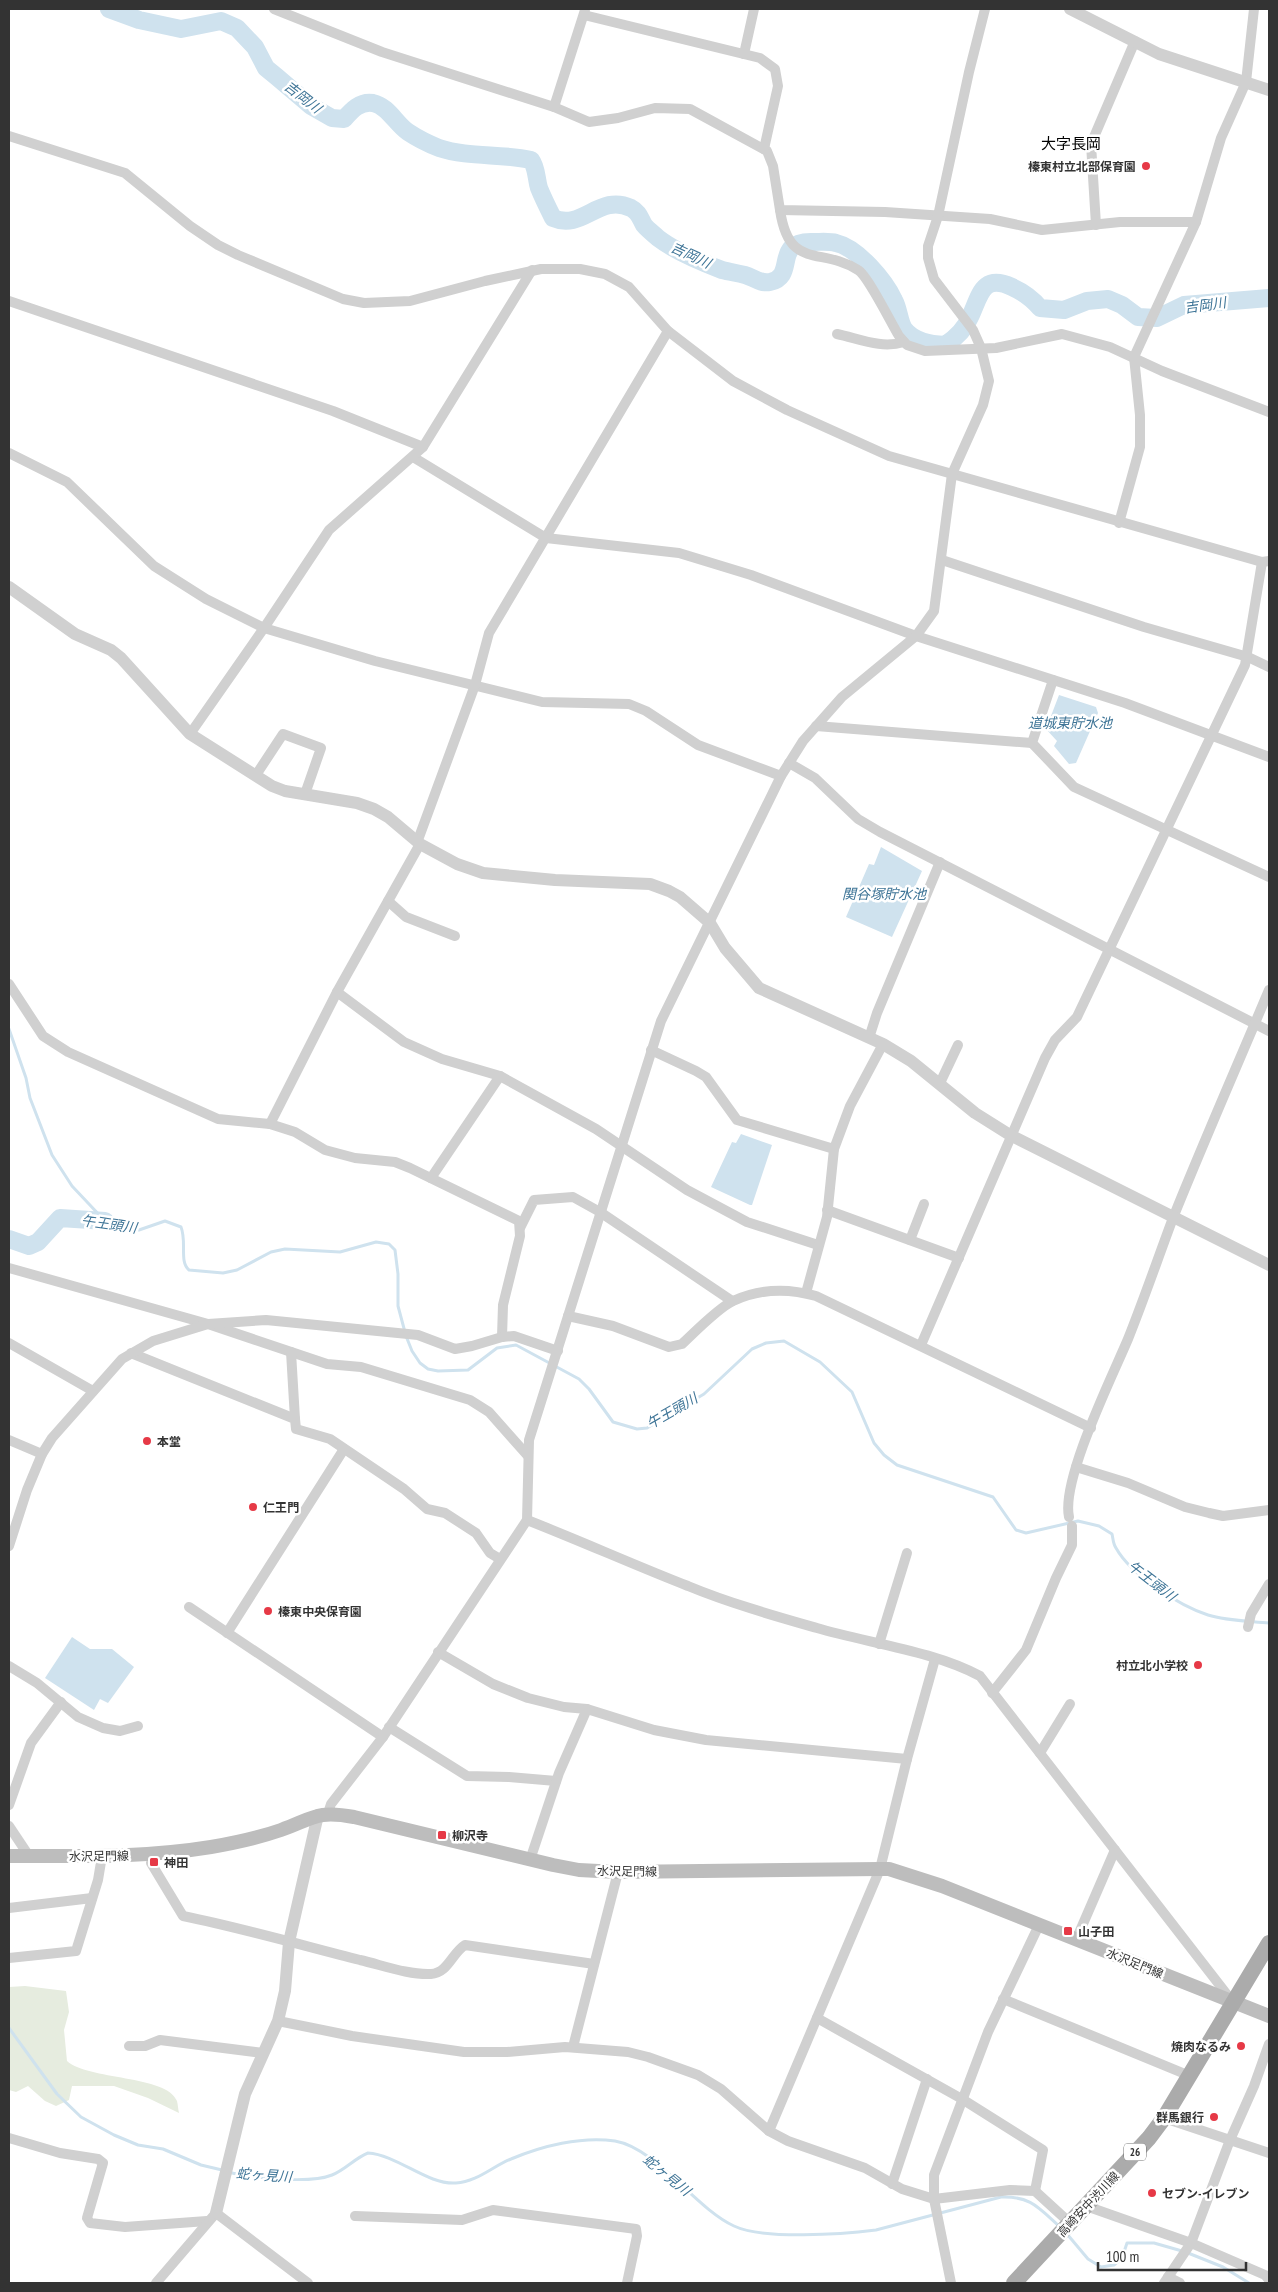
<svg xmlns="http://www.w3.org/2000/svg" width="1278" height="2292" viewBox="0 0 1278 2292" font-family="'PT Sans Narrow','Noto Sans JP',sans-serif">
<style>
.green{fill:#e6ecdf}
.water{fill:#cfe2ee}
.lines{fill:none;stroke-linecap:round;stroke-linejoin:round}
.stream{stroke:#cfe2ee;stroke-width:3}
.river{stroke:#cfe2ee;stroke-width:18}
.minor{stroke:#d0d0d0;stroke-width:10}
.tertiary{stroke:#d0d0d0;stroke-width:12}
.secondary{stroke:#bdbdbd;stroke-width:14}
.primary{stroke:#ababab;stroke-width:16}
.poi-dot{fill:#e63946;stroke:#fff;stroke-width:2}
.labels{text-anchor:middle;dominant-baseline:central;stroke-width:5;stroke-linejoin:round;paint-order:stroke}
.shield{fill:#fff;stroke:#707070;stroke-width:1}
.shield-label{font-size:11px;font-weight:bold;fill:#333}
.poi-label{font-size:12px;font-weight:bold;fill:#333;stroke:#fff;text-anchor:start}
.street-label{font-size:12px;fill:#333;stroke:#fff}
.water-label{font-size:14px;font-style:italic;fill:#3f7597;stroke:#fff}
.quarter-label{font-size:15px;fill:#000;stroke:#fff}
</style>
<rect width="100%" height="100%" fill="#fff"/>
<path class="green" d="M 25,1986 L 66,1991 L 69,2012 L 64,2030 L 67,2061 C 87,2080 167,2075 177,2101 C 178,2105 178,2109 179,2113 L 148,2098 L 114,2086 L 72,2086 L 69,2100 L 56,2106 L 45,2101 L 28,2086 L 16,2092 L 9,2090 L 9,1987 Z"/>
<g class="water">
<polygon points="1059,695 1096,707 1098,713 1076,763 1069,764 1054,746 1057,741 1046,729"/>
<polygon points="881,847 922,871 892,937 846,917 869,864 874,865"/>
<polygon points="741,1134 772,1145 752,1205 750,1205 711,1187 732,1142 736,1143"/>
<polygon points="72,1637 90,1649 112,1649 134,1667 108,1703 100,1699 94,1710 45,1678"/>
</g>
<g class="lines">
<g class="stream">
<path d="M 9,1029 L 26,1078 L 30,1098 L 52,1155 L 72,1186 L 105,1221 L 124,1228 L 139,1230 L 165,1221 L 181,1227 C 187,1242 179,1262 189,1270 L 223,1273 L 237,1270 L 271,1252 L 285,1249 L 340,1252 L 376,1242 L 389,1244 L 395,1250 L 398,1274 L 398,1306 L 406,1336 L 412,1351 L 420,1363 L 428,1369 L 438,1371 L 468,1370 L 497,1348 L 516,1345 L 579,1379 L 589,1389 L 613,1422 L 637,1429 L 647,1428 L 704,1394 L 752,1349 L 766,1343 L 784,1341 L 820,1362 L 852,1392 L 874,1443 L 884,1455 L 897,1465 L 993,1497 L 1016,1530 L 1026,1533 L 1078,1521 L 1099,1526 L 1112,1534 C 1113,1538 1113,1544 1116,1548 C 1131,1575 1180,1606 1208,1615 C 1227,1621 1250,1621 1269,1623"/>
<polyline points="9,2028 57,2094 81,2117 114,2135 138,2145 163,2149 201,2165 222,2170"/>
<path d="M 228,2172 C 251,2178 310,2184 332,2175 C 345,2170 355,2158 368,2153 C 398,2155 427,2185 456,2183 C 477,2182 493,2166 511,2159 C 542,2146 581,2136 615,2141 C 656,2148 695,2208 734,2226 C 763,2240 844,2234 876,2230 L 1001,2197 C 1030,2196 1038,2207 1059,2226"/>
<polyline points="1067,2234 1088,2259 1101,2267 1114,2265 1122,2258 1127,2243 1154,2243 1182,2251"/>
<polyline points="1188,2253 1223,2267 1249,2283"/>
</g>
<g class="river">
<path d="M 109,9 L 139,20 L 181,29 L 221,21 L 237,28 L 255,47 L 266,68 L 277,77 L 311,106 L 332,118 L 344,119 C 352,110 360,101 373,103 C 388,106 396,124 408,132 C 417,138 429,144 439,148 C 469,158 501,153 531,160 C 537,168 536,178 539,188 C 543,198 548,208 553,218 C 583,231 599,193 631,208 C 639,212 640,218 644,225 C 648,230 654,234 658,238 C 676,252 701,262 722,270 C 730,272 737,273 745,275 C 753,277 760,284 770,282 C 798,276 771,240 814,242 C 821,242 829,241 836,243 C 858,248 885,281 894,300 C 899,309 899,321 904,329 C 914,342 931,344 945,345 C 956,338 965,329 970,317 C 980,296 982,273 1012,287 C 1023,292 1032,298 1040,308 L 1064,310 L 1087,301 L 1108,299 L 1122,305 L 1138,317 L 1157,318 L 1184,305 L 1269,298"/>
<polyline points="9,1239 29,1246 38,1242 60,1218 105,1221"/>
</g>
<g class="minor">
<polyline points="274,9 382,52 554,107 589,122 618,118 655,108 690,109 767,151 773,166 780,210 885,212 990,219 1042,230 1120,222 1196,222"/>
<polyline points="584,15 760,58 775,69 778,86 764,149"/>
<polyline points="744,54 754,9"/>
<polyline points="554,107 585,10"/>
<polyline points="9,136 125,173 190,226 218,245 238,255 343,299 364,303 410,301 485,281 541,269 580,269 605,274 629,287 668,331 733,381 787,410 889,456 1262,562 1269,561"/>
<path d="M 780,210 C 789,271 820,246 858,270 C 868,276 891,323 899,336 L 907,345 L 925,351 L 996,348 L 1062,334 L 1110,347 L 1162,371 L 1269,412"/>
<polyline points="1096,225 1091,144 1135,41"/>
<polyline points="9,301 333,411 423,447"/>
<path d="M 837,334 C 860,339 881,349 904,342"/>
<polyline points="9,453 67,482 154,566 206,599 264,628 375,661 542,702 629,704 646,711 698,745 781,776"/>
<polyline points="413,457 546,538 679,553 751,575 916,636 1125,703 1269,757"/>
<polyline points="1119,523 1140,447 1140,415 1134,357 1196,222 1221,138 1246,82 1254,9"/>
<polyline points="942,560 1144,627 1248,657 1269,667"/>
<polyline points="1053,680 1032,743 1074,787 1269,877"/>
<polyline points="816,726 1032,743"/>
<polyline points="190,734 264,628 329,530 423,447 532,270"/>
<polyline points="789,763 815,778 858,819 880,832 1269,1031"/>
<polyline points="256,775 283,734 321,748 305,794"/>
<polyline points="418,840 475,685 489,633 668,331"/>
<polyline points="388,901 406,917 455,936"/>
<polyline points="9,984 43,1036 68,1052 218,1119 270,1124 295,1132 325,1150 355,1158 395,1162 410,1168 519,1221 520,1236 503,1305 502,1337"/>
<polyline points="337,992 404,1042 442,1059 500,1076 596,1129 687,1190 747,1222 818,1245"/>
<polyline points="869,1038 877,1013 940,862"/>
<polyline points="651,1050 696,1071 706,1077 737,1120 834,1149"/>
<polyline points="940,1083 958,1045"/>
<polyline points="270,1124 337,992 420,844"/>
<polyline points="431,1178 500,1076"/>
<polyline points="827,1210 959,1258"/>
<polyline points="520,1228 534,1200 573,1197 600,1212 732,1301"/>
<polyline points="910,1240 924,1204"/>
<polyline points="9,1268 208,1324 327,1364 361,1367 470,1400 489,1412 528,1456"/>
<polyline points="806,1293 827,1217 834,1149 850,1106 883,1044"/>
<path d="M 568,1316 L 613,1326 L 669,1347 L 682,1344 C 695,1332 718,1308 733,1301 C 759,1289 788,1288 816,1296 L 1091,1428"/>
<polyline points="9,1343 93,1391"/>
<polyline points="921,1345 1045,1058 1055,1040 1077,1017 1245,665 1262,562"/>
<polyline points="291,1352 295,1419"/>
<polyline points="131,1353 295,1419 296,1429 330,1439 404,1489 427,1509 445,1513 476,1533 490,1553 500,1559"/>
<polyline points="9,1440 42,1454"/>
<polyline points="1076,1467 1128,1483 1185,1507 1209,1513 1223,1516 1269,1510"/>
<path d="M 1069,1517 C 1061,1480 1112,1377 1128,1339 C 1144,1299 1158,1258 1173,1218 C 1204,1141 1237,1066 1269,990"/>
<path d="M 527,1520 C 581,1541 634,1565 688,1586 C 729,1603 775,1616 817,1628 C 868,1643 934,1651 980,1676 L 1232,2001"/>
<polyline points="9,1546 27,1490 42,1454 52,1438 122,1359 153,1341 208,1324 266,1320 418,1335 455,1349 472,1346 502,1337 514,1336 558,1351"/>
<polyline points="189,1607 383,1737"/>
<polyline points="1248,1627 1251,1614 1269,1584"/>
<polyline points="227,1633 344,1449"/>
<polyline points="879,1644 907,1553"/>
<polyline points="438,1652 493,1684 528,1698 564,1707 587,1709 654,1730 706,1740 907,1759"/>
<polyline points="9,1666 37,1683 78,1717 103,1728 120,1731 138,1726"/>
<polyline points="992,1693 1026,1650 1056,1578 1072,1545 1072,1526"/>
<polyline points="389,1727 467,1776 509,1777 556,1781"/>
<polyline points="1040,1753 1070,1704"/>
<polyline points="9,1805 31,1743 61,1702"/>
<polyline points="328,1813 331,1804 383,1737 527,1520 529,1440 661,1021 781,776 803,741 842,697 916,636 934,611 952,474 983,405 989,381 981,348 973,330 934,279 928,258 928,246 938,216 969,72 985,9"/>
<polyline points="9,1826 29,1856"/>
<polyline points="530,1860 559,1773 587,1709"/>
<path d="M 151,1863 L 183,1916 C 242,1928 301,1945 360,1960 C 382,1965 408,1975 431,1974 C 448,1973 452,1953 465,1945 L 594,1964"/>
<polyline points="9,1908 92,1898"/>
<polyline points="1076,1940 1115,1850"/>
<polyline points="9,1958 76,1951 98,1880 102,1856"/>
<polyline points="1003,1999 1190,2076"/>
<polyline points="817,2018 962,2099 1043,2150 1035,2191"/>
<polyline points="278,2021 352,2036 464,2052 507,2052 565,2047 628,2052 648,2057 698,2075 721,2089 769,2131 788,2141 865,2168 902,2189 934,2199 1010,2190 1035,2191 1070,2223"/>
<polyline points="129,2046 145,2046 160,2040 263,2053"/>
<polyline points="573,2047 618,1872"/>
<polyline points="1164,2118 1269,2153"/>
<polyline points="769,2131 880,1869 907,1759 935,1659"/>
<polyline points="9,2138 60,2153 98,2159 103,2163 87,2218 90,2223 125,2227 207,2221"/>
<polyline points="892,2184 927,2079"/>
<polyline points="1086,2206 1191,2243 1265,2275 1269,2280"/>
<polyline points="355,2216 462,2220 493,2210 636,2229 637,2236 627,2283"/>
<polyline points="1168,2277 1180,2283"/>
<polyline points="156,2283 216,2213 308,2283"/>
<polyline points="951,2283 934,2199 934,2175 988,2032 1039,1925"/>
<polyline points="1164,2283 1191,2243 1230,2140 1254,2086 1269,2044"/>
</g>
<g class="tertiary">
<polyline points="1070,9 1159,54 1269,90"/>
<polyline points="9,587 75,634 111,650 121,658 190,734 272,786 285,791 357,803 374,809 388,817 420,844 457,864 483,873 555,880 650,884 669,891 680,897 710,923 725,948 759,988 883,1044 911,1061 975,1113 1010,1135 1269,1265"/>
<polyline points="216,2213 245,2094 278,2021 285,1991 289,1942 318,1815"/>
</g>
<path class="secondary" d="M 9,1856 C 76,1856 144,1858 211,1847 C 234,1843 258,1838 281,1830 C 314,1818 317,1810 354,1817 L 553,1865 L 579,1870 L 618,1872 L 880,1869 L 889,1869 L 942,1886 L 1269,2016"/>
<polyline class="primary" points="1014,2283 1149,2138 1164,2118 1269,1943"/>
</g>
<g class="poi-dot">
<circle cx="1146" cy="166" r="5"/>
<circle cx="147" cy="1441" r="5"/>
<circle cx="253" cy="1507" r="5"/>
<circle cx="268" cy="1611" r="5"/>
<circle cx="1198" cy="1665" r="5"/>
<rect x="437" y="1830" width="10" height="10" rx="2.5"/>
<rect x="149" y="1857" width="10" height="10" rx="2.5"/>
<rect x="1063" y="1926" width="10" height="10" rx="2.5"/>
<circle cx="1241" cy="2046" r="5"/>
<circle cx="1214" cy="2117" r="5"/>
<circle cx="1152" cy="2193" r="5"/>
</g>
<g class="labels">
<rect class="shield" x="1124" y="2143.5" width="22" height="17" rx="4"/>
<g class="shield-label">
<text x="1135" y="2152">26</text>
</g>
<g class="poi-label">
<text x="1136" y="166" text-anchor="end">榛東村立北部保育園</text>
<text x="157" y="1441">本堂</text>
<text x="263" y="1507">仁王門</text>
<text x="278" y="1611">榛東中央保育園</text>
<text x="1188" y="1665" text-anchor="end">村立北小学校</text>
<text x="452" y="1835">柳沢寺</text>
<text x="164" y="1862">神田</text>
<text x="1078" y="1931">山子田</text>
<text x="1231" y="2046" text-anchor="end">焼肉なるみ</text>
<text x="1204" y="2117" text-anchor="end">群馬銀行</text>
<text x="1162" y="2193">セブン-イレブン</text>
</g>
<g class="street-label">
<text transform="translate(99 1856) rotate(-1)">水沢足門線</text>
<text transform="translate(627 1871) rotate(1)">水沢足門線</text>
<text transform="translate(1135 1963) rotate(22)">水沢足門線</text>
<text transform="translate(1088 2204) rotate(-47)">高崎安中渋川線</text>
</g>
<g class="water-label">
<text transform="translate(303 97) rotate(38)">吉岡川</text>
<text transform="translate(691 255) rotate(25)">吉岡川</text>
<text transform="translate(1205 305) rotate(-8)">吉岡川</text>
<text x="1070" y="723">道城東貯水池</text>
<text x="884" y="894">関谷塚貯水池</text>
<text transform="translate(109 1224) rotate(8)">午王頭川</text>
<text transform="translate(672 1411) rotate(-30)">午王頭川</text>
<text transform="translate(1152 1581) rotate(38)">午王頭川</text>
<text transform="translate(264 2175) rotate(4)">蛇ヶ見川</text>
<text transform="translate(667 2175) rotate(39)">蛇ヶ見川</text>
</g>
<g class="quarter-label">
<text x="1071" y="143">大字長岡</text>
</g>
</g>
<rect width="1278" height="2292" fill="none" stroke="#333333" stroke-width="20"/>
<path d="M1098 2262v8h148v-8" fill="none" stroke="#333333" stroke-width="2.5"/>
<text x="1106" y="2262" font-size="15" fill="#333333" stroke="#ffffff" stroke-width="4" paint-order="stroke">100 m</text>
</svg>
